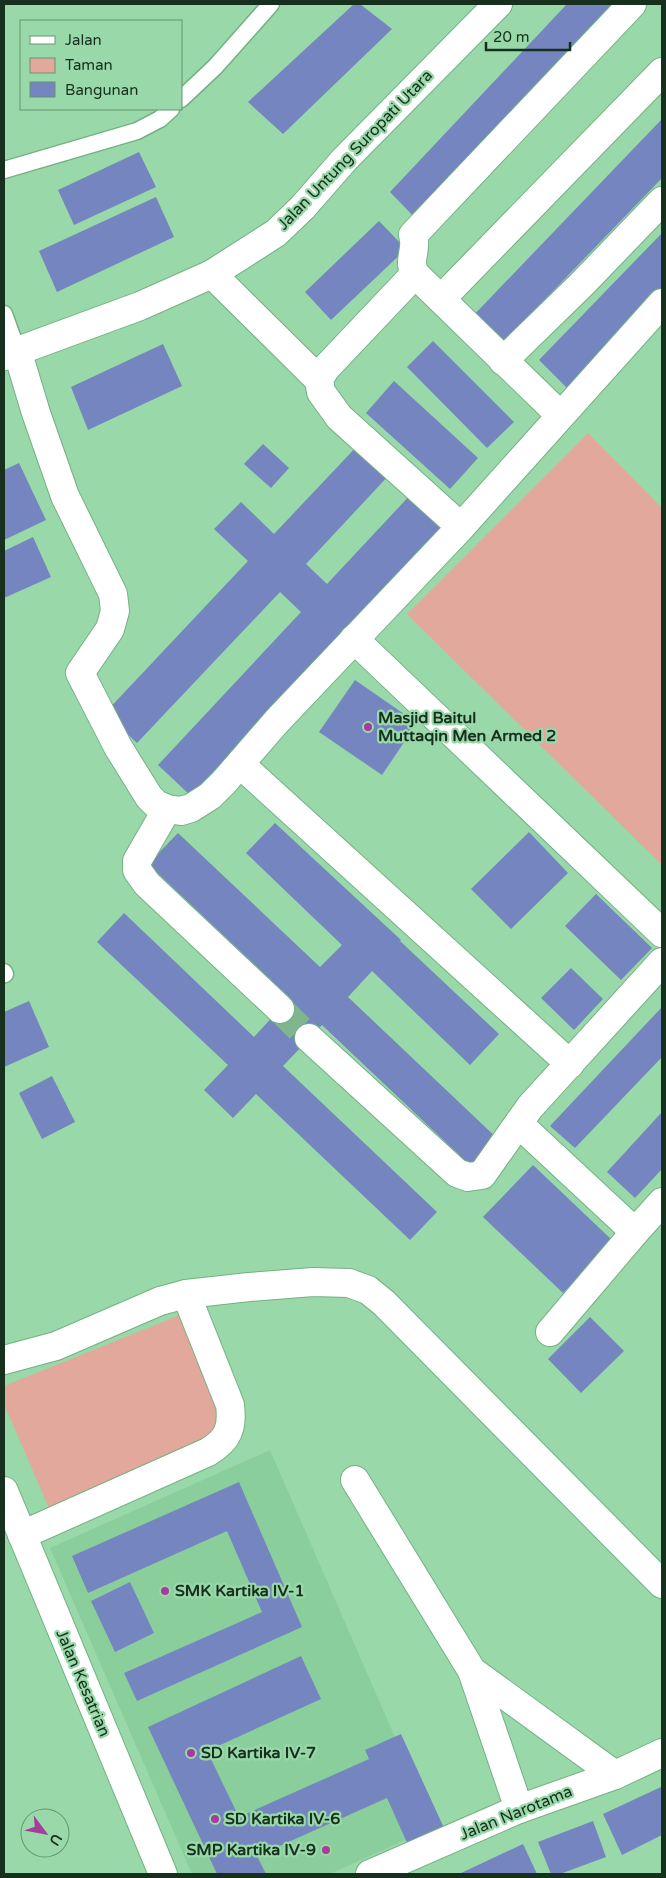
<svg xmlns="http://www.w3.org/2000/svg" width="666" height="1878" viewBox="0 0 666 1878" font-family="'Varela Round',sans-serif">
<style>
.built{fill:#8acf9b}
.green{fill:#e2a89c}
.building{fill:#7585c0}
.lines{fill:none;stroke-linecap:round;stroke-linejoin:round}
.street-tunnel{stroke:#7fb68d;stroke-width:28;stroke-dasharray:28 14;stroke-linecap:butt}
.lane-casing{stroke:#73b183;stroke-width:19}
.street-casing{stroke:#73b183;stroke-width:30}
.secondary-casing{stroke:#73b183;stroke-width:30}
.lane{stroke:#fff;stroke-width:16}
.street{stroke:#fff;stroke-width:28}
.secondary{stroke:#fff;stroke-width:28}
.poi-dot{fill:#a73c9c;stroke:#99d8a9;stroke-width:2}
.labels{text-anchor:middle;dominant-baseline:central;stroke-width:4.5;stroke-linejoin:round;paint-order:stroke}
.street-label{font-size:16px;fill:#17301e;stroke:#99d8a9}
.poi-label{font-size:16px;font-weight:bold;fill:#17301e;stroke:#99d8a9;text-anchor:start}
</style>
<rect width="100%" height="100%" fill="#99d8a9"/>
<polygon class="built" points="270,1450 434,1827 330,1874 192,1874 50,1548"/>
<g class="green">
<polygon points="588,433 662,508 662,865 407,614"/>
<polygon points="180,1315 226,1431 49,1508 4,1404 4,1386"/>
</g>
<g class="building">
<polygon points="354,4 360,4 392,29 283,134 248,102"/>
<polygon points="567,4 624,4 418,221 390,192"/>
<polygon points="662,119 662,178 499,347 471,318"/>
<polygon points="139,152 156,187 74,225 58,190"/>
<polygon points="156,197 174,237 57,292 39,251"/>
<polygon points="379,221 406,249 331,320 305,292"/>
<polygon points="662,233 662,292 568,389 539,360"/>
<polygon points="433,341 514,422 487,448 407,367"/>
<polygon points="163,344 182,386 88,430 71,387"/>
<polygon points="394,381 478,458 450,489 366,413"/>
<polygon points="360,443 391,473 306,564 327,584 414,491 447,522 191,796 158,765 301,612 280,592 137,743 105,713 248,561 214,529 241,502 274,534"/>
<polygon points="263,444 289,468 271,488 244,464"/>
<polygon points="19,463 46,520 4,540 4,470"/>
<polygon points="33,537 51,577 4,598 4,551"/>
<polygon points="355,680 417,723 382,775 319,732"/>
<polygon points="275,823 401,940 400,941 499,1034 470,1065 372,971 348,997 501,1142 475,1170 322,1025 283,1066 437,1212 410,1240 256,1094 233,1118 204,1090 228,1065 97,942 124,913 254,1037 290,998 148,864 178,833 320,967 342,945 246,853"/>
<polygon points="529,832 568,873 511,929 471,889"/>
<polygon points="596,894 652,948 621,980 565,926"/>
<polygon points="571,968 603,999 574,1030 541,998"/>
<polygon points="29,1001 49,1047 4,1067 4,1012"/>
<polygon points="662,1007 662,1057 575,1148 550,1126"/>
<polygon points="52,1076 75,1122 42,1139 19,1093"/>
<polygon points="662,1112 662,1169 635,1198 607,1172"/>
<polygon points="533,1165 613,1241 563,1293 483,1217"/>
<polygon points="590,1317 624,1351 581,1393 548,1359"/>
<polygon points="239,1482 302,1627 137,1701 124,1673 262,1612 227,1531 88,1593 72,1556"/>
<polygon points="130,1582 154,1633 115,1652 91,1601"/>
<polygon points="301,1656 321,1699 207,1751 239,1817 369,1759 365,1750 401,1734 444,1828 408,1845 387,1798 257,1856 266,1874 217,1874 148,1727"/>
<polygon points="661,1787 662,1835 622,1855 603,1814"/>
<polygon points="593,1821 606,1857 560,1874 551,1874 538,1842"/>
<polygon points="523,1844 537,1874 459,1874"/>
</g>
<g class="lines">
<polyline class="street-tunnel" points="280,1009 309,1038"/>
<g class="lane-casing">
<g id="lane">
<polyline points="181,99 215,67 271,4"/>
<polyline points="4,170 137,131 160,119 171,109"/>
<polyline points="4,314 17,350"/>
<polyline points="4,972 5,974"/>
</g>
</g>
<g class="street-casing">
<g id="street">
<polyline points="212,274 319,380"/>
<polyline points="415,274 325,369 319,380 321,392 339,417 461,527"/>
<polyline points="441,299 662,72"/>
<polyline points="17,350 36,413 65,496 113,594 115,611 110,629 80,673 118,747 149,797 156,804 167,809 181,811 191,808 210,796 224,782 277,721 461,527 662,303"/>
<polyline points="503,361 582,284 662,201"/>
<path d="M 560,415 L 415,274 C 407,259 418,250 413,235 L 632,4"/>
<polyline points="354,639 662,933"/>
<polyline points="240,764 570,1064"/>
<polyline points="167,809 137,861 137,870 147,884 280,1009"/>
<polyline points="309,1038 457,1173 468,1177 482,1175 530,1107 662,962"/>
<polyline points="519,1124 635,1232 662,1202"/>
<polyline points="550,1332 635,1232"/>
<polyline points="4,1360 56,1346 160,1301 186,1294 249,1287 313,1282 349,1283 368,1290 384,1303 662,1584"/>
<polyline points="355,1480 472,1671 519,1809"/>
<path d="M 22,1535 L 208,1452 C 228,1440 233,1428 230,1405 L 186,1294"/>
<polyline points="472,1671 615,1775"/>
<polyline points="370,1874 519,1809 615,1775 662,1753"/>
</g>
</g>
<g class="secondary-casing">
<g id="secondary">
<polyline points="4,356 140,306 212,274 276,233 303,207 344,160 498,4"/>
<polyline points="4,1491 163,1874"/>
</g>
</g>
<use href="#lane" class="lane"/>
<use href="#street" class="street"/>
<use href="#secondary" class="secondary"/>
</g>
<g class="poi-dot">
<circle cx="368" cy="727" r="5"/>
<circle cx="165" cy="1591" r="5"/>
<circle cx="191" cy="1753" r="5"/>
<circle cx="215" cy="1819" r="5"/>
<circle cx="326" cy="1850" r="5"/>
</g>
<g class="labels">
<g class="street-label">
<text transform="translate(355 150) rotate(-46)">Jalan Untung Suropati Utara</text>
<text transform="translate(83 1683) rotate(67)">Jalan Kesatrian</text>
<text transform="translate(516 1813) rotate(-22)">Jalan Narotama</text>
</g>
<g class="poi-label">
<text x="378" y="718">Masjid Baitul<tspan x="378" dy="18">Muttaqin Men Armed 2</tspan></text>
<text x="175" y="1591">SMK Kartika IV-1</text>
<text x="201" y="1753">SD Kartika IV-7</text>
<text x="225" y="1819">SD Kartika IV-6</text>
<text x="316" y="1850" text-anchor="end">SMP Kartika IV-9</text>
</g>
</g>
<rect width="666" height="1878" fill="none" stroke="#17301e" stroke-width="10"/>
<rect x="20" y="20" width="162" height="90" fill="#99d8a9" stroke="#659571"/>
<rect x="30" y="36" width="25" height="8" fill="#ffffff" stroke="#659571"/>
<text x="65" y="45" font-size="15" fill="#17301e">Jalan</text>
<rect x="30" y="58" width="25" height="15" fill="#e2a89c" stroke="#659571"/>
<text x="65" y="70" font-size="15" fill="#17301e">Taman</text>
<rect x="30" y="82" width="25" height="15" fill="#7585c0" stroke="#659571"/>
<text x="65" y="95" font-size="15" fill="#17301e">Bangunan</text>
<g transform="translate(45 1833) rotate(122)"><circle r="24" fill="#99d8a9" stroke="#659571"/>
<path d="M0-4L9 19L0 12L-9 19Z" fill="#a73c9c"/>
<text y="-8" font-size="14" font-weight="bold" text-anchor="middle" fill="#17301e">U</text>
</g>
<path d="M486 42v8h84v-8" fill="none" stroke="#17301e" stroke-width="2.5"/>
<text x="493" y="42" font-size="15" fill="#17301e" stroke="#99d8a9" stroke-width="4" paint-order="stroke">20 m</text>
</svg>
